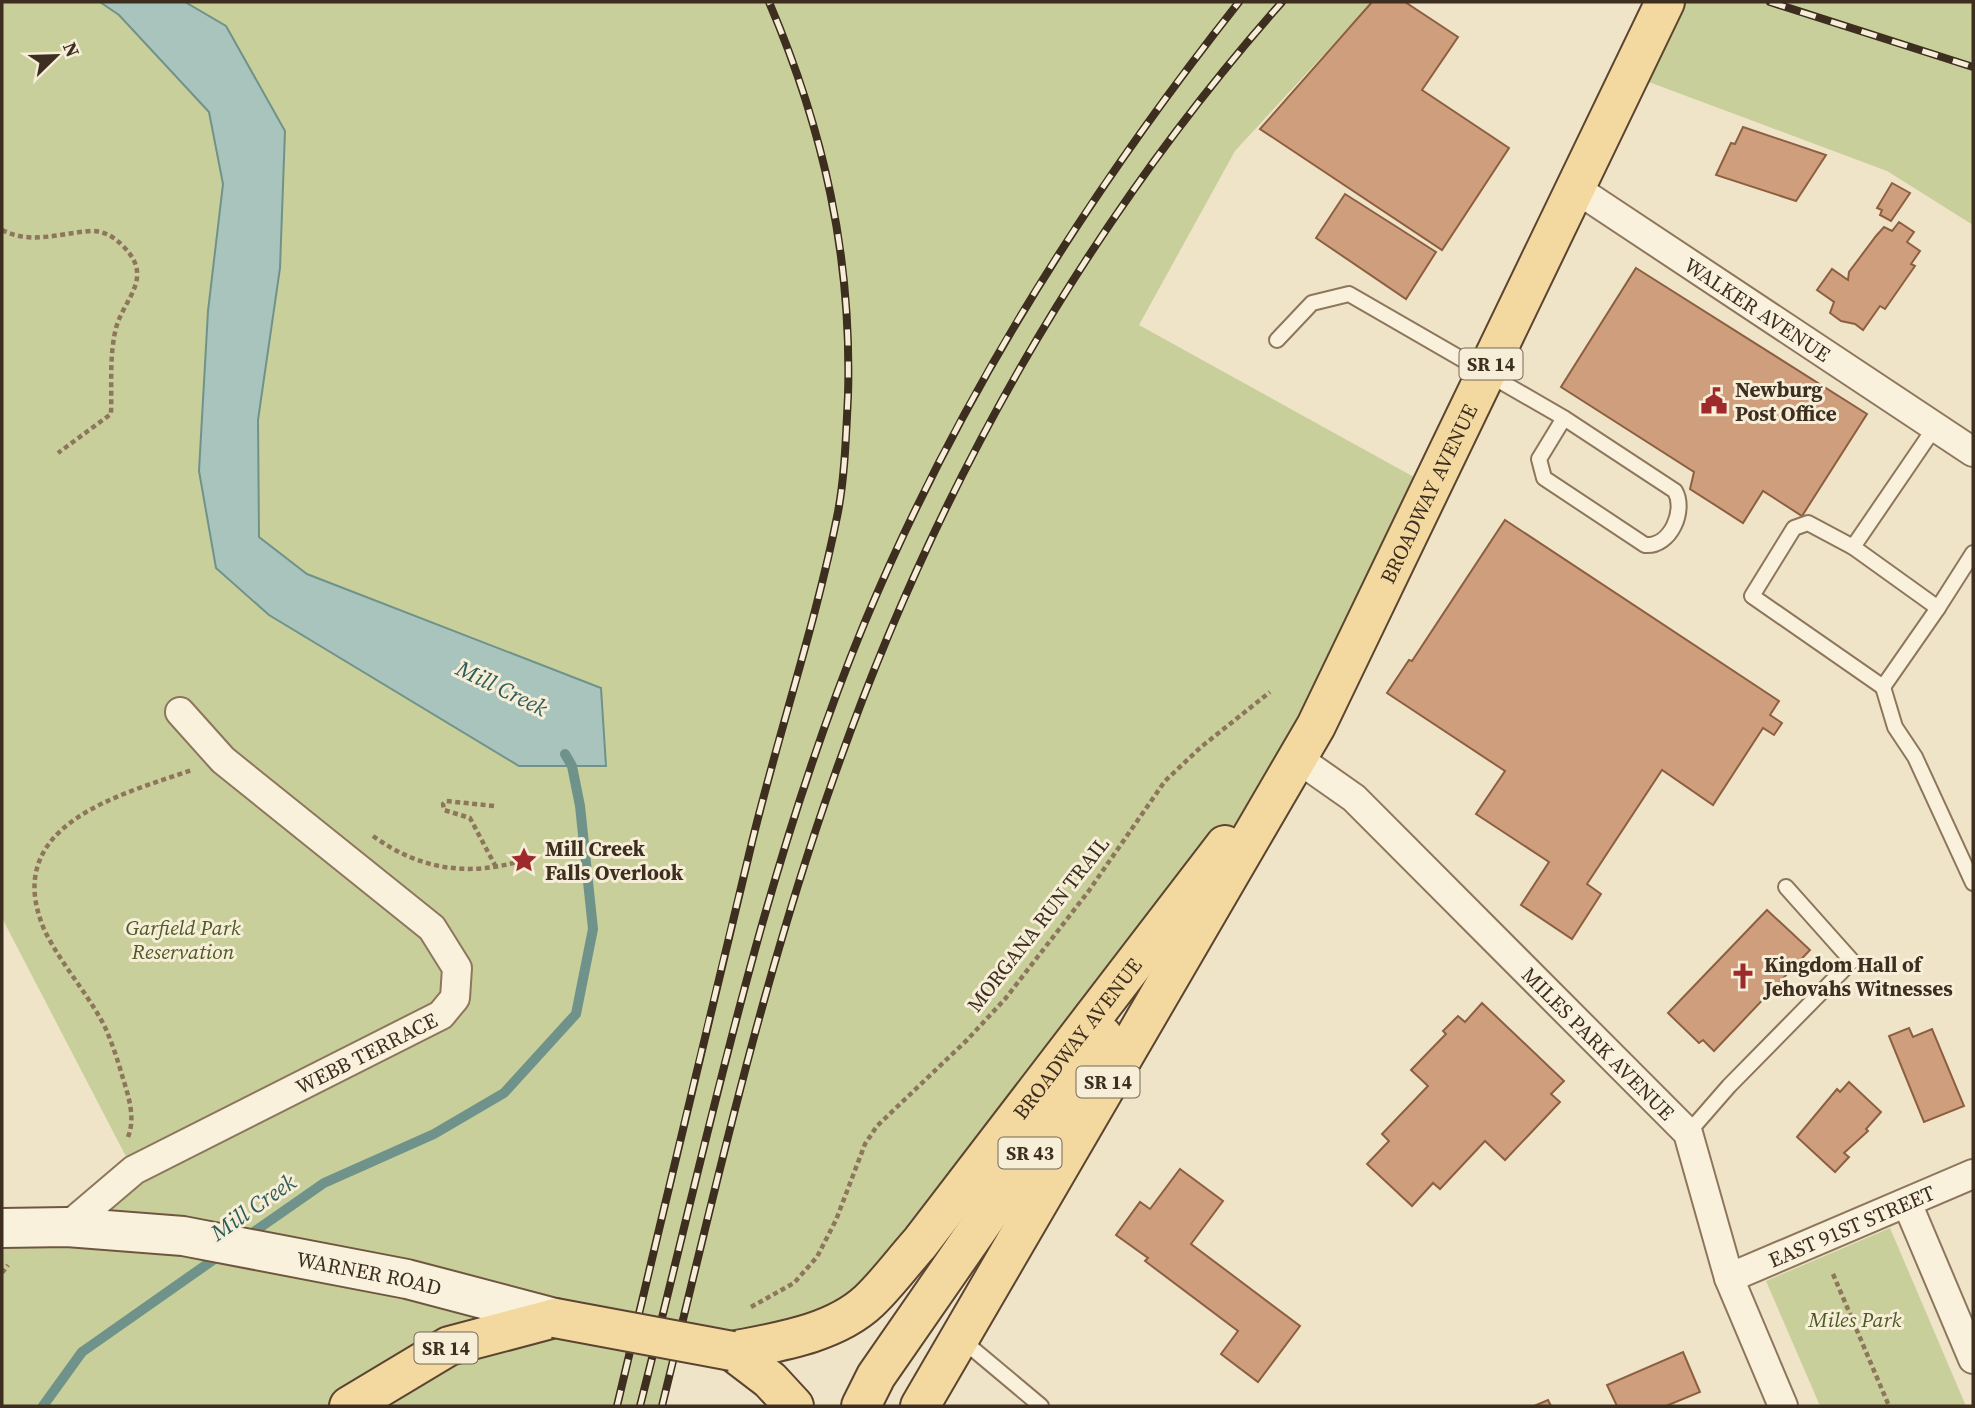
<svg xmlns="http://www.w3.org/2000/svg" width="1975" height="1408" viewBox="0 0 1975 1408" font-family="'Source Serif 4',serif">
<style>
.green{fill:#c9cf9b}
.water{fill:#a9c4bc;stroke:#6f938a;stroke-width:2}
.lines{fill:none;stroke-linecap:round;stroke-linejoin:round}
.stream{stroke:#6f938a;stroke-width:10}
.building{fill:#cf9f7d;stroke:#8d5f41;stroke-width:2}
.lane-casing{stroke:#8d765c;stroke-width:18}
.street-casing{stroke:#8d765c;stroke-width:32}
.secondary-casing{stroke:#6f573f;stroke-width:42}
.primary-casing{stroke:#5b4430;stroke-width:42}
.path{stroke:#8d765c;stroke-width:4.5;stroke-dasharray:5 3.5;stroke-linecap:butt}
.lane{stroke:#faf1dc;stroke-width:14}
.street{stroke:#faf1dc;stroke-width:28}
.secondary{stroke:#faf1dc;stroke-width:38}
.primary{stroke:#f3d9a0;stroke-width:38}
.rail-casing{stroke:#3d2e20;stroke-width:8}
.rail{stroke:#f7eed8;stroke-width:5;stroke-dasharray:16;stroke-linecap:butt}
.primary-bridge-casing{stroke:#5b4430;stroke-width:42;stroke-linecap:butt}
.primary-bridge{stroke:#f3d9a0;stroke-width:38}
.labels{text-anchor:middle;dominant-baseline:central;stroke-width:6;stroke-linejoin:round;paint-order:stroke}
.shield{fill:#f7eed8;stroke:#756857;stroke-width:2}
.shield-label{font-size:19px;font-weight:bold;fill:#3d2e20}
.street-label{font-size:21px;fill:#3d2e20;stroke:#f7eed8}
.poi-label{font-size:21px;font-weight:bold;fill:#3d2e20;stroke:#f7eed8;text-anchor:start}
.park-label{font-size:21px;font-style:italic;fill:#4d5a26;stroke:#f7eed8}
.water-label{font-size:23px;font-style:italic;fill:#2f5d5a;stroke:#f7eed8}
</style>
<rect width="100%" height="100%" fill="#f0e4c8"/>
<g class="green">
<polygon points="2,2 100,2 119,15 209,111 223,184 208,311 199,471 216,568 269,615 375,602 307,573 259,537 258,420 280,269 226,26 185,2 1372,2 1235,151 1139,325 1432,487 1316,726 841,1319 678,1341 662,1406 2,1406 2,1228 67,1227 133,1170 2,918"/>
<polygon points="1665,2 1973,2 1973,225 1887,171 1630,75"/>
<polygon points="1890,1228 1966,1406 1820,1406 1766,1281"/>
</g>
<polygon class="water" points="100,2 185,2 226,26 285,131 280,268 258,420 259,537 307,574 601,688 606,766 519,766 269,615 216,568 199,471 208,311 223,184 209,112 119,15"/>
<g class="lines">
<g class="stream">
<polyline points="245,1238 324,1183 434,1134 504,1093 576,1014 593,929 580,806 572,766 565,754"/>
<polyline points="43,1406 82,1352 223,1253"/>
</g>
</g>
<g class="building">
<polygon points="1372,2 1405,2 1458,37 1422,90 1509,148 1442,250 1260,129"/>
<polygon points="1743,127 1826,155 1796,201 1716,175 1731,143 1735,144"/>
<polygon points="1892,183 1910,193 1891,221 1880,215 1882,210 1877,208"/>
<polygon points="1345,194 1436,252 1406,299 1316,238"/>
<polygon points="1899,222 1914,232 1907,242 1920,251 1911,264 1915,266 1885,309 1880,306 1863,330 1855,324 1841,321 1830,313 1834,302 1817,290 1832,269 1848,280 1849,272 1876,236 1884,227 1892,231"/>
<polygon points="1636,268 1867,414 1802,516 1763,491 1743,523 1690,489 1694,472 1561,387"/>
<polygon points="1505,520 1779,701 1770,715 1782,723 1774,735 1763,728 1713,805 1662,770 1587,884 1601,894 1572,939 1521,905 1549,862 1476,814 1505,771 1387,693 1409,660 1412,661"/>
<polygon points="1767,910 1810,950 1714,1051 1703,1040 1699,1043 1668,1013"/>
<polygon points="1482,1003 1564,1081 1551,1094 1560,1102 1505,1160 1485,1141 1440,1189 1433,1183 1412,1206 1367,1164 1389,1141 1382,1134 1428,1086 1411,1070 1446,1034 1443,1031 1458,1016 1465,1022"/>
<polygon points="1909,1028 1913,1037 1932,1029 1964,1106 1924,1122 1889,1036"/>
<polygon points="1849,1082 1881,1112 1866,1129 1868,1131 1844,1153 1849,1157 1835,1172 1797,1137 1837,1089 1840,1092"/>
<polygon points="1180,1169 1223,1201 1191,1244 1300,1326 1258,1382 1221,1354 1238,1331 1145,1261 1148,1258 1116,1235 1140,1202 1150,1209"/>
<polygon points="1683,1352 1700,1392 1666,1406 1617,1406 1607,1385"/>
<polygon points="1548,1400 1551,1406 1534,1406"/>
</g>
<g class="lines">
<g class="lane-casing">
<g id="lane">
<path d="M 1277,340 L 1312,303 L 1349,294 L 1564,418 L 1675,491 C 1686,510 1671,547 1645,545 L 1544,478 L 1539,459 L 1564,418"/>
<polyline points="1935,427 1853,547 1938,608 1973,553"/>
<polyline points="1853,547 1808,523 1794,528 1752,596 1883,687 1938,608"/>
<polyline points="1883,687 1895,727 1915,757 1973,883"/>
<polyline points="1688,1133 1729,1086 1852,961 1786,887"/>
<polyline points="961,1339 1041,1406"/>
</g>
</g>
<g class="street-casing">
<g id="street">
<path id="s1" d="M 1575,188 L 1973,452"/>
<path id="s2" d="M 1297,758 L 1354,798 L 1688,1133 L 1729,1278 L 1783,1406"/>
<polyline points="1907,1203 1973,1359"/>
<path id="s3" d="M 67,1227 L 134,1170 L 441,1015 L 455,998 L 457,968 L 432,928 L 223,760 L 180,712"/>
<path id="s4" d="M 1729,1278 L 1973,1174"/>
</g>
</g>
<g class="secondary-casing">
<g id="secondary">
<path id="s5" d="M 2,1228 L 67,1227 L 183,1236 L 407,1279 L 555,1318"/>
</g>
</g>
<g class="primary-casing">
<g id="primary">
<path id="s6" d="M 732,1351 C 777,1342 834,1334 869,1301 C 887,1284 903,1262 920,1243 L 1225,845"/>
<polyline points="732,1351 770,1380 794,1406"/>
<polyline points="349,1406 449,1346 555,1318"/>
<polyline points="861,1406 876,1376 1059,1112 1103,1036"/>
<path id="s7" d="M 920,1406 L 1316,726 L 1665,2"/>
</g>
</g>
<g class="path">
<path d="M 2,230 C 31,245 60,233 91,231 C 105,231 114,237 123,246 C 155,278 124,298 116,328 C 109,356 112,386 111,414 L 58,453"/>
<polyline points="494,806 446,801 443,804 444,810 470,818 497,869"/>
<path d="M 373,836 C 420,870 469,877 524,860"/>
<path d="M 128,1137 C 136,1117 128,1095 122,1075 C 117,1058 111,1040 104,1025 C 86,991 60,963 44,929 C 0,825 119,795 192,770"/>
<polyline points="2,1273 8,1265"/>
<polyline points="1833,1274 1889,1406"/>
<polyline points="751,1307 794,1283 817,1257 836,1220 865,1144 877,1126 967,1040 1005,999 1088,892 1165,781 1201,747 1270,692"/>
</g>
<use href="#lane" class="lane"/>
<use href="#street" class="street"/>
<use href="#secondary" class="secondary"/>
<use href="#primary" class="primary"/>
<g class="rail-casing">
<g id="rail">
<polyline points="1770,2 1973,67"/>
<path d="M 617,1406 C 662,1218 706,1030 752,842 C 779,731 816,623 838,512 C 845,474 846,435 848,396 C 852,256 824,131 769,2"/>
<path d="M 640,1406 C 706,1147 762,871 864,624 C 958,398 1088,193 1239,2"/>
<path d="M 662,1406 C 714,1194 762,979 835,774 C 935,490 1083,227 1282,2"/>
</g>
</g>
<use href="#rail" class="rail"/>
<g class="primary-bridge-casing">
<polyline id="primary-bridge" points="555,1318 732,1351"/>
</g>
<use href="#primary-bridge" class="primary-bridge"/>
</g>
<defs>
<g id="civic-bare" transform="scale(2.1)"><path d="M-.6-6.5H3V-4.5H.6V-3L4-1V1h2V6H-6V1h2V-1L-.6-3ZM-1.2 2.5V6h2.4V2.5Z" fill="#9e2a2b" stroke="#f7eed8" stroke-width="2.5" paint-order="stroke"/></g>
<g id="sight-bare" transform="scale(2.1)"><path d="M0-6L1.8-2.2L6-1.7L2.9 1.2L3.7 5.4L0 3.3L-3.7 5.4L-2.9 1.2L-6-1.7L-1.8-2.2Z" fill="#9e2a2b" stroke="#f7eed8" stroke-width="2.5" paint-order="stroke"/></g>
<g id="church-bare" transform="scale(2.1)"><path d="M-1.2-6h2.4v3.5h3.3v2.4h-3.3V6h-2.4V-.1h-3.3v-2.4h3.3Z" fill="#9e2a2b" stroke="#f7eed8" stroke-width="2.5" paint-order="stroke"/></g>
</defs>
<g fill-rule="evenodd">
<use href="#civic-bare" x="1714" y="401"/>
<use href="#sight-bare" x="524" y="860"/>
<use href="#church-bare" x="1743" y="976"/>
</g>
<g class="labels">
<g class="shield">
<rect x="1459.5" y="348.5" width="63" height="31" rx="5"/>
<rect x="1076.5" y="1066.5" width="63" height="31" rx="5"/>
<rect x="998.5" y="1137.5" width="63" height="31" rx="5"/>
<rect x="414.5" y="1332.5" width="63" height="31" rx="5"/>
</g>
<g class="shield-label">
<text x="1491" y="364">SR 14</text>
<text x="1108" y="1082">SR 14</text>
<text x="1030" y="1153">SR 43</text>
<text x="446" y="1348">SR 14</text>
</g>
<g class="street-label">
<text stroke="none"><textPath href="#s1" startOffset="219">WALKER AVENUE</textPath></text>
<text stroke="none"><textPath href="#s7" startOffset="1045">BROADWAY AVENUE</textPath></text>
<text transform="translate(1038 924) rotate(-52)">MORGANA RUN TRAIL</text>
<text stroke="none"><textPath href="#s6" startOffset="483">BROADWAY AVENUE</textPath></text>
<text stroke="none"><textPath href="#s2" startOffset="416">MILES PARK AVENUE</textPath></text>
<text stroke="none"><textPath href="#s3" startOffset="348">WEBB TERRACE</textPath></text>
<text stroke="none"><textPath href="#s4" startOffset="133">EAST 91ST STREET</textPath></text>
<text stroke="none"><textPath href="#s5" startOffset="371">WARNER ROAD</textPath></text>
</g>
<g class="poi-label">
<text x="1735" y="389">Newburg<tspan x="1735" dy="24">Post Office</tspan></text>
<text x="545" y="848">Mill Creek<tspan x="545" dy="24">Falls Overlook</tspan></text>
<text x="1764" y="964">Kingdom Hall of<tspan x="1764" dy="24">Jehovahs Witnesses</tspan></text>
</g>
<g class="park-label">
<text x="183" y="927">Garfield Park<tspan x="183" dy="24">Reservation</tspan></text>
<text x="1855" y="1319">Miles Park</text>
</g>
<g class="water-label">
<text transform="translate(502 688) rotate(26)">Mill Creek</text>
<text transform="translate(253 1207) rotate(-35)">Mill Creek</text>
</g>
</g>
<rect width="1975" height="1408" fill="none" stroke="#3d2e20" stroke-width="7"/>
<g transform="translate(56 56) rotate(67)" stroke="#f7eed8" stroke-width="5" paint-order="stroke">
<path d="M0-5L12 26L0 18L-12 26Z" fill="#3d2e20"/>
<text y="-10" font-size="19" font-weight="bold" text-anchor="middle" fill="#3d2e20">N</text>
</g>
</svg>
